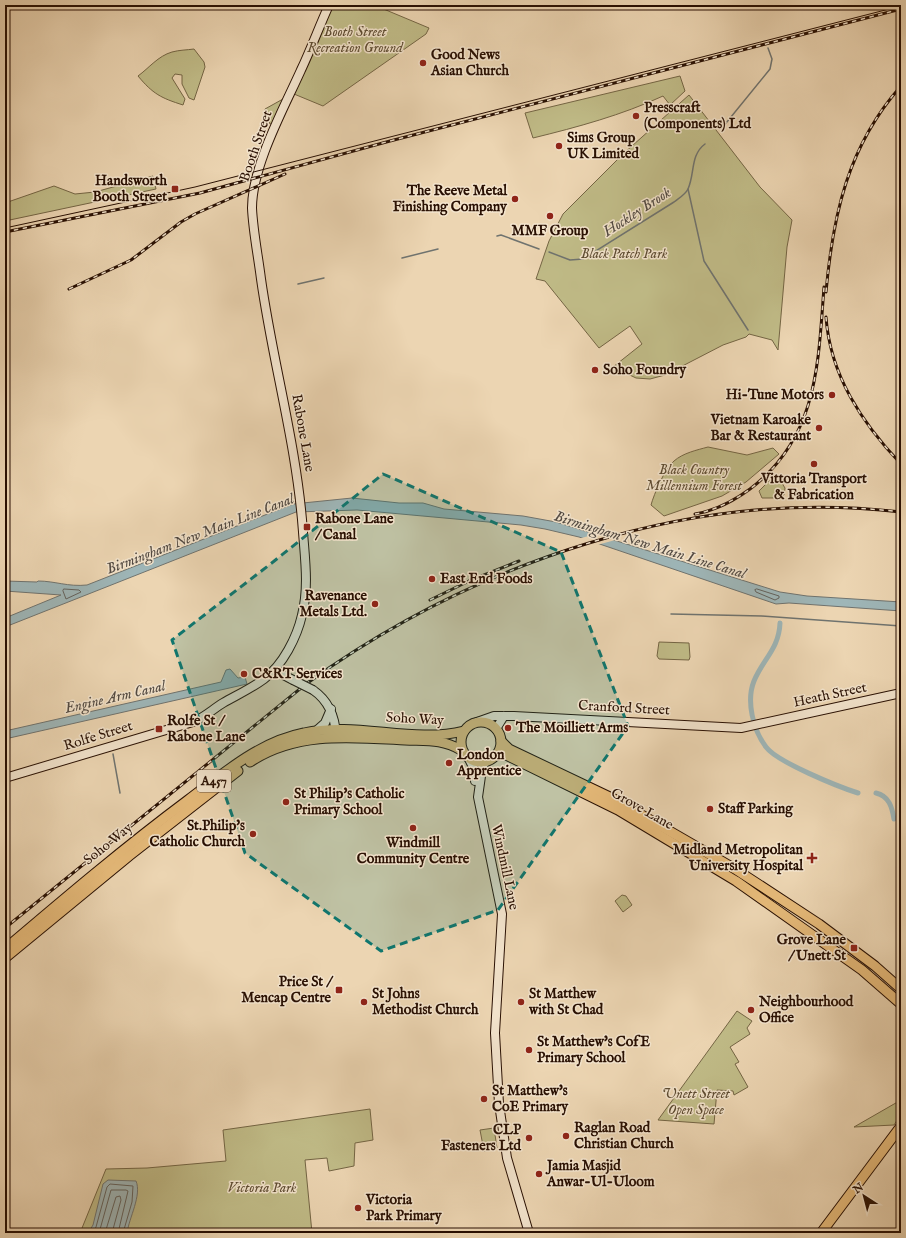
<svg xmlns="http://www.w3.org/2000/svg" width="906" height="1238" viewBox="0 0 906 1238" font-family="'IM FELL English',serif">
<style>
.green{fill:#c0bb87;stroke:#746544}
.water{fill:#9eb6b8;stroke:#6f736f}
.pier{fill:#ecd5b2}
.lines{fill:none;stroke-linecap:round;stroke-linejoin:round}
.shore{stroke:#63625d;stroke-width:1}
.stream{stroke:#6f736f;stroke-width:1.5}
.canal{stroke:#9eb6b8;stroke-width:5}
.secondary-casing{stroke:#280f02;stroke-width:10}
.primary-casing{stroke:#280f02;stroke-width:11}
.secondary{stroke:#f3e4cd;stroke-width:8}
.primary{stroke:#e6ba79;stroke-width:9}
.tram{stroke:#280f02;stroke-width:1}
.rail-casing{stroke:#280f02;stroke-width:3}
.rail{stroke:#f3e4cd;stroke-width:1.5;stroke-dasharray:4.5;stroke-linecap:butt}
.secondary-bridge-casing{stroke:#280f02;stroke-width:10;stroke-linecap:butt}
.secondary-bridge{stroke:#f3e4cd;stroke-width:8}
.marked{fill:#0f766e;fill-opacity:0.2;stroke:#0f766e;stroke-width:3;stroke-dasharray:8 5;stroke-linejoin:round}
.poi-dot{fill:#8f2418;stroke:#f3e4cd;stroke-width:1.5}
.labels{text-anchor:middle;dominant-baseline:central;stroke-width:3;stroke-linejoin:round;paint-order:stroke}
.shield{fill:#f3e4cd;stroke:#654f3f;stroke-width:1}
.shield-label{font-size:13px;font-weight:bold;fill:#280f02}
.park-label{font-size:14px;font-style:italic;fill:#5d4b31;stroke:#f3e4cd}
.poi-label{font-size:14px;font-weight:bold;fill:#280f02;stroke:#f3e4cd;text-anchor:start}
.street-label{font-size:14px;fill:#280f02;stroke:#f3e4cd}
.water-label{font-size:15px;font-style:italic;fill:#514942;stroke:#f3e4cd}
</style>
<rect width="100%" height="100%" fill="#ecd5b2"/>
<filter id="stains"><feTurbulence type="fractalNoise" baseFrequency=".005" numOctaves="4"/><feColorMatrix values="0 0 0 0 .2 0 0 0 0 .09 0 0 0 0 .02 0 0 0 .5 -.17"/></filter>
<radialGradient id="worn" r=".72"><stop offset=".6" stop-color="#630" stop-opacity="0"/><stop offset="1" stop-color="#630" stop-opacity=".3"/></radialGradient>
<g class="green">
<polygon points="332,5 374,5 429,28 426,34 323,106 294,94"/>
<path d="M 194,49 L 204,62 L 205,67 L 194,100 L 189,98 L 182,84 L 182,75 L 175,74 L 172,78 L 185,99 L 183,105 C 161,98 153,94 138,76 C 149,68 158,56 172,52 C 179,50 187,50 194,49 Z"/>
<path d="M 680,76 L 685,91 L 670,105 L 663,96 C 622,115 578,127 533,138 L 525,113 Z"/>
<polygon points="689,95 760,187 792,220 787,247 778,350 772,340 749,334 746,337 723,345 665,375 650,379 636,378 613,367 642,344 630,326 599,348 545,281 536,279 549,241 563,214 623,154"/>
<polygon points="283,99 272,124 270,124 265,109"/>
<polygon points="153,176 156,189 5,221 5,203 54,186 75,194 95,192"/>
<path d="M 708,447 L 747,455 L 773,448 L 779,454 L 746,482 L 722,496 L 664,516 L 651,505 C 654,494 665,468 674,461 C 683,453 697,450 708,447 Z"/>
<polygon points="780,480 785,488 784,495 775,498 762,498 759,491 769,481"/>
<polygon points="659,642 689,643 690,657 689,660 659,659 657,656"/>
<polygon points="622,895 626,896 632,905 623,912 615,901"/>
<polygon points="737,1011 752,1021 747,1028 750,1034 730,1047 739,1062 735,1064 748,1087 734,1095 733,1091 717,1090 714,1124 658,1120"/>
<polygon points="901,1100 901,1114 894,1125 854,1127"/>
<polygon points="370,1109 373,1140 355,1143 354,1166 329,1171 327,1158 305,1160 312,1233 80,1233 106,1169 147,1168 226,1161 223,1130"/>
<polygon points="494,1128 497,1148 484,1151 480,1130"/>
</g>
<g class="water">
<path d="M 352,498 L 399,503 L 423,503 L 444,509 L 523,516 L 556,522 L 780,592 L 807,596 L 901,602 L 901,611 L 789,603 L 776,604 L 579,537 L 545,529 L 521,525 L 357,510 L 296,512 L 5,627 L 5,618 L 61,595 L 5,591 L 5,581 L 37,582 L 38,581 C 55,581 68,587 87,585 L 293,504 Z"/>
<polygon points="230,669 238,678 245,677 247,684 5,739 5,731 221,682 226,670"/>
<path d="M 108,1180 L 136,1181 C 142,1195 129,1218 127,1233 L 88,1233 L 93,1225 L 103,1184 Z"/>
</g>
<polygon class="pier" points="599,533 619,539 597,545 578,539"/>
<g class="lines">
<g class="shore">
<polygon points="64,589 79,590 81,592 66,599 63,591"/>
<polygon points="757,589 779,596 779,598 775,600 756,592 755,590"/>
<polyline points="93,1233 96,1227 107,1187 110,1184 133,1186 132,1202 123,1233"/>
<polyline points="99,1233 111,1190 126,1190 128,1191 118,1233"/>
<polyline points="105,1233 116,1197 120,1196 121,1200 112,1233"/>
</g>
<g class="stream">
<polyline points="722,128 770,69 772,59 768,48"/>
<polyline points="688,189 704,261 748,330"/>
<polyline points="497,236 501,235 539,249"/>
<path d="M 549,252 L 570,260 L 583,259 L 674,202 C 679,198 685,195 688,189 C 695,174 690,155 705,144"/>
<polyline points="402,258 438,249"/>
<polyline points="298,284 324,278"/>
<polyline points="671,614 762,616 901,626"/>
<polyline points="113,754 120,793"/>
</g>
<g class="canal">
<path d="M 780,623 C 779,649 763,659 754,681 C 746,701 753,730 766,747 C 777,762 839,787 858,793"/>
<path d="M 876,793 C 889,796 892,807 894,819"/>
</g>
<g class="secondary-casing">
<g id="secondary">
<polyline points="274,670 293,680"/>
<path d="M 313,690 C 329,701 335,716 336,735"/>
<polyline points="477,722 494,716 514,716 741,728 901,693"/>
<polyline points="496,729 504,716"/>
<polyline points="316,731 325,723 331,709"/>
<polyline points="469,759 475,771 475,781"/>
<polyline points="485,762 482,769 478,797 502,914 495,1033 499,1104 507,1158 529,1233"/>
<path d="M 5,778 L 193,722 C 205,717 213,709 223,703 C 237,695 252,688 264,679 C 283,665 297,637 302,615 C 309,588 305,559 303,532 C 297,446 273,364 261,279 C 258,255 253,231 252,208 C 252,166 284,108 301,70 C 311,49 319,27 329,5"/>
</g>
</g>
<g class="primary-casing">
<g id="primary">
<circle cx="481" cy="742" r="20"/>
<polyline points="501,741 509,749 614,799 735,869 819,924 875,966 901,989"/>
<polyline points="495,756 504,754 618,810 736,881 862,970 901,1004"/>
<path d="M 250,762 C 296,731 352,737 405,740 C 427,741 442,739 461,750"/>
<path d="M 5,949 C 65,898 125,847 188,800 C 224,773 259,742 304,733 C 357,721 412,744 464,731"/>
<polyline points="5,958 129,856 238,771"/>
<polyline points="821,1233 901,1126"/>
</g>
</g>
<use href="#secondary" class="secondary"/>
<use href="#primary" class="primary"/>
<polyline class="tram" points="5,228 195,187 901,6"/>
<g class="rail-casing">
<g id="rail">
<polyline points="5,232 200,193 390,141 901,9"/>
<polyline points="69,289 131,260 181,222 195,214 285,174"/>
<path d="M 826,292 C 833,214 848,146 901,86"/>
<path d="M 826,317 C 830,375 862,423 901,464"/>
<path d="M 695,514 C 714,511 735,500 750,489 C 818,437 818,365 824,287"/>
<polyline points="430,600 469,581 519,561"/>
<path d="M 5,928 L 306,684 C 474,563 692,487 901,512"/>
</g>
</g>
<use href="#rail" class="rail"/>
<g class="secondary-bridge-casing">
<polyline id="secondary-bridge" points="293,680 313,690"/>
</g>
<use href="#secondary-bridge" class="secondary-bridge"/>
</g>
<path class="marked" d="M 383,474 L 561,552 L 628,726 L 498,910 L 381,951 L 245,853 L 172,640 L 273,562 Z"/>
<g class="poi-dot">
<circle cx="423" cy="63" r="4"/>
<circle cx="636" cy="116" r="4"/>
<circle cx="559" cy="146" r="4"/>
<rect x="171" y="185" width="8" height="8" rx="2"/>
<circle cx="515" cy="199" r="4"/>
<circle cx="550" cy="216" r="4"/>
<circle cx="595" cy="370" r="4"/>
<circle cx="832" cy="395" r="4"/>
<circle cx="819" cy="428" r="4"/>
<circle cx="814" cy="464" r="4"/>
<rect x="303" y="523" width="8" height="8" rx="2"/>
<circle cx="432" cy="579" r="4"/>
<circle cx="375" cy="604" r="4"/>
<circle cx="244" cy="674" r="4"/>
<circle cx="508" cy="728" r="4"/>
<rect x="155" y="725" width="8" height="8" rx="2"/>
<circle cx="449" cy="763" r="4"/>
<circle cx="286" cy="802" r="4"/>
<circle cx="710" cy="809" r="4"/>
<circle cx="413" cy="828" r="4"/>
<circle cx="253" cy="834" r="4"/>
<path d="M810 852h4v4h4v4h-4v4h-4v-4h-4v-4h4z"/>
<rect x="850" y="944" width="8" height="8" rx="2"/>
<rect x="335" y="986" width="8" height="8" rx="2"/>
<circle cx="364" cy="1002" r="4"/>
<circle cx="521" cy="1002" r="4"/>
<circle cx="751" cy="1010" r="4"/>
<circle cx="529" cy="1050" r="4"/>
<circle cx="484" cy="1099" r="4"/>
<circle cx="566" cy="1136" r="4"/>
<circle cx="529" cy="1138" r="4"/>
<circle cx="539" cy="1174" r="4"/>
<circle cx="358" cy="1208" r="4"/>
</g>
<g class="labels">
<rect class="shield" x="197" y="770" width="34" height="22" rx="3"/>
<g class="shield-label">
<text x="214" y="781">A457</text>
</g>
<g class="park-label">
<text x="355" y="32">Booth Street<tspan x="355" dy="16">Recreation Ground</tspan></text>
<text x="624" y="254">Black Patch Park</text>
<text x="694" y="470">Black Country<tspan x="694" dy="16">Millennium Forest</tspan></text>
<text x="696" y="1094">Unett Street<tspan x="696" dy="16">Open Space</tspan></text>
<text x="262" y="1188">Victoria Park</text>
</g>
<g class="poi-label">
<text x="431" y="55">Good News<tspan x="431" dy="16">Asian Church</tspan></text>
<text x="644" y="108">Presscraft<tspan x="644" dy="16">(Components) Ltd</tspan></text>
<text x="567" y="138">Sims Group<tspan x="567" dy="16">UK Limited</tspan></text>
<text x="167" y="181" text-anchor="end">Handsworth<tspan x="167" dy="16">Booth Street</tspan></text>
<text x="507" y="191" text-anchor="end">The Reeve Metal<tspan x="507" dy="16">Finishing Company</tspan></text>
<text x="550" y="231" text-anchor="middle">MMF Group</text>
<text x="603" y="370">Soho Foundry</text>
<text x="824" y="395" text-anchor="end">Hi-Tune Motors</text>
<text x="811" y="420" text-anchor="end">Vietnam Karoake<tspan x="811" dy="16">Bar &amp; Restaurant</tspan></text>
<text x="814" y="479" text-anchor="middle">Vittoria Transport<tspan x="814" dy="16">&amp; Fabrication</tspan></text>
<text x="315" y="519">Rabone Lane<tspan x="315" dy="16">/ Canal</tspan></text>
<text x="440" y="579">East End Foods</text>
<text x="367" y="596" text-anchor="end">Ravenance<tspan x="367" dy="16">Metals Ltd.</tspan></text>
<text x="252" y="674">C&amp;RT Services</text>
<text x="167" y="721">Rolfe St /<tspan x="167" dy="16">Rabone Lane</tspan></text>
<text x="516" y="728">The Moilliett Arms</text>
<text x="457" y="755">London<tspan x="457" dy="16">Apprentice</tspan></text>
<text x="294" y="794">St Philip's Catholic<tspan x="294" dy="16">Primary School</tspan></text>
<text x="718" y="809">Staff Parking</text>
<text x="245" y="826" text-anchor="end">St.Philip's<tspan x="245" dy="16">Catholic Church</tspan></text>
<text x="413" y="843" text-anchor="middle">Windmill<tspan x="413" dy="16">Community Centre</tspan></text>
<text x="803" y="850" text-anchor="end">Midland Metropolitan<tspan x="803" dy="16">University Hospital</tspan></text>
<text x="846" y="940" text-anchor="end">Grove Lane<tspan x="846" dy="16">/ Unett St</tspan></text>
<text x="331" y="982" text-anchor="end">Price St /<tspan x="331" dy="16">Mencap Centre</tspan></text>
<text x="372" y="994">St Johns<tspan x="372" dy="16">Methodist Church</tspan></text>
<text x="529" y="994">St Matthew<tspan x="529" dy="16">with St Chad</tspan></text>
<text x="759" y="1002">Neighbourhood<tspan x="759" dy="16">Office</tspan></text>
<text x="537" y="1042">St Matthew's CofE<tspan x="537" dy="16">Primary School</tspan></text>
<text x="492" y="1091">St Matthew's<tspan x="492" dy="16">CoE Primary</tspan></text>
<text x="574" y="1128">Raglan Road<tspan x="574" dy="16">Christian Church</tspan></text>
<text x="521" y="1130" text-anchor="end">CLP<tspan x="521" dy="16">Fasteners Ltd</tspan></text>
<text x="547" y="1166">Jamia Masjid<tspan x="547" dy="16">Anwar-Ul-Uloom</tspan></text>
<text x="366" y="1200">Victoria<tspan x="366" dy="16">Park Primary</tspan></text>
</g>
<g class="street-label">
<text transform="translate(256 146) rotate(-71)">Booth Street</text>
<text transform="translate(303 433) rotate(80)">Rabone Lane</text>
<text transform="translate(830 695) rotate(-12)">Heath Street</text>
<text transform="translate(624 708) rotate(3)">Cranford Street</text>
<text transform="translate(415 719) rotate(3)">Soho Way</text>
<text transform="translate(98 736) rotate(-17)">Rolfe Street</text>
<text transform="translate(642 809) rotate(30)">Grove Lane</text>
<text transform="translate(108 844) rotate(-39)">Soho Way</text>
<text transform="translate(505 867) rotate(78)">Windmill Lane</text>
</g>
<g class="water-label">
<text transform="translate(637 212) rotate(-33)">Hockley Brook</text>
<text transform="translate(200 534) rotate(-21)">Birmingham New Main Line Canal</text>
<text transform="translate(650 545) rotate(17)">Birmingham New Main Line Canal</text>
<text transform="translate(115 697) rotate(-13)">Engine Arm Canal</text>
</g>
</g>
<rect width="906" height="1238" fill="none" stroke="#ecd5b2" stroke-width="20"/>
<rect x="6" y="6" width="894" height="1226" fill="none" stroke="#280f02" stroke-width="2"/>
<rect x="10" y="10" width="886" height="1218" fill="none" stroke="#280f02"/>
<g transform="translate(864 1196) rotate(324)" stroke="#f3e4cd" stroke-width="3" paint-order="stroke">
<path d="M0-3L7 15L0 10L-7 15Z" fill="#280f02"/>
<text y="-6" font-size="11" font-weight="bold" text-anchor="middle" fill="#280f02">N</text>
</g>
<rect width="100%" height="100%" filter="url(#stains)"/>
<rect width="100%" height="100%" fill="url(#worn)"/>
</svg>
